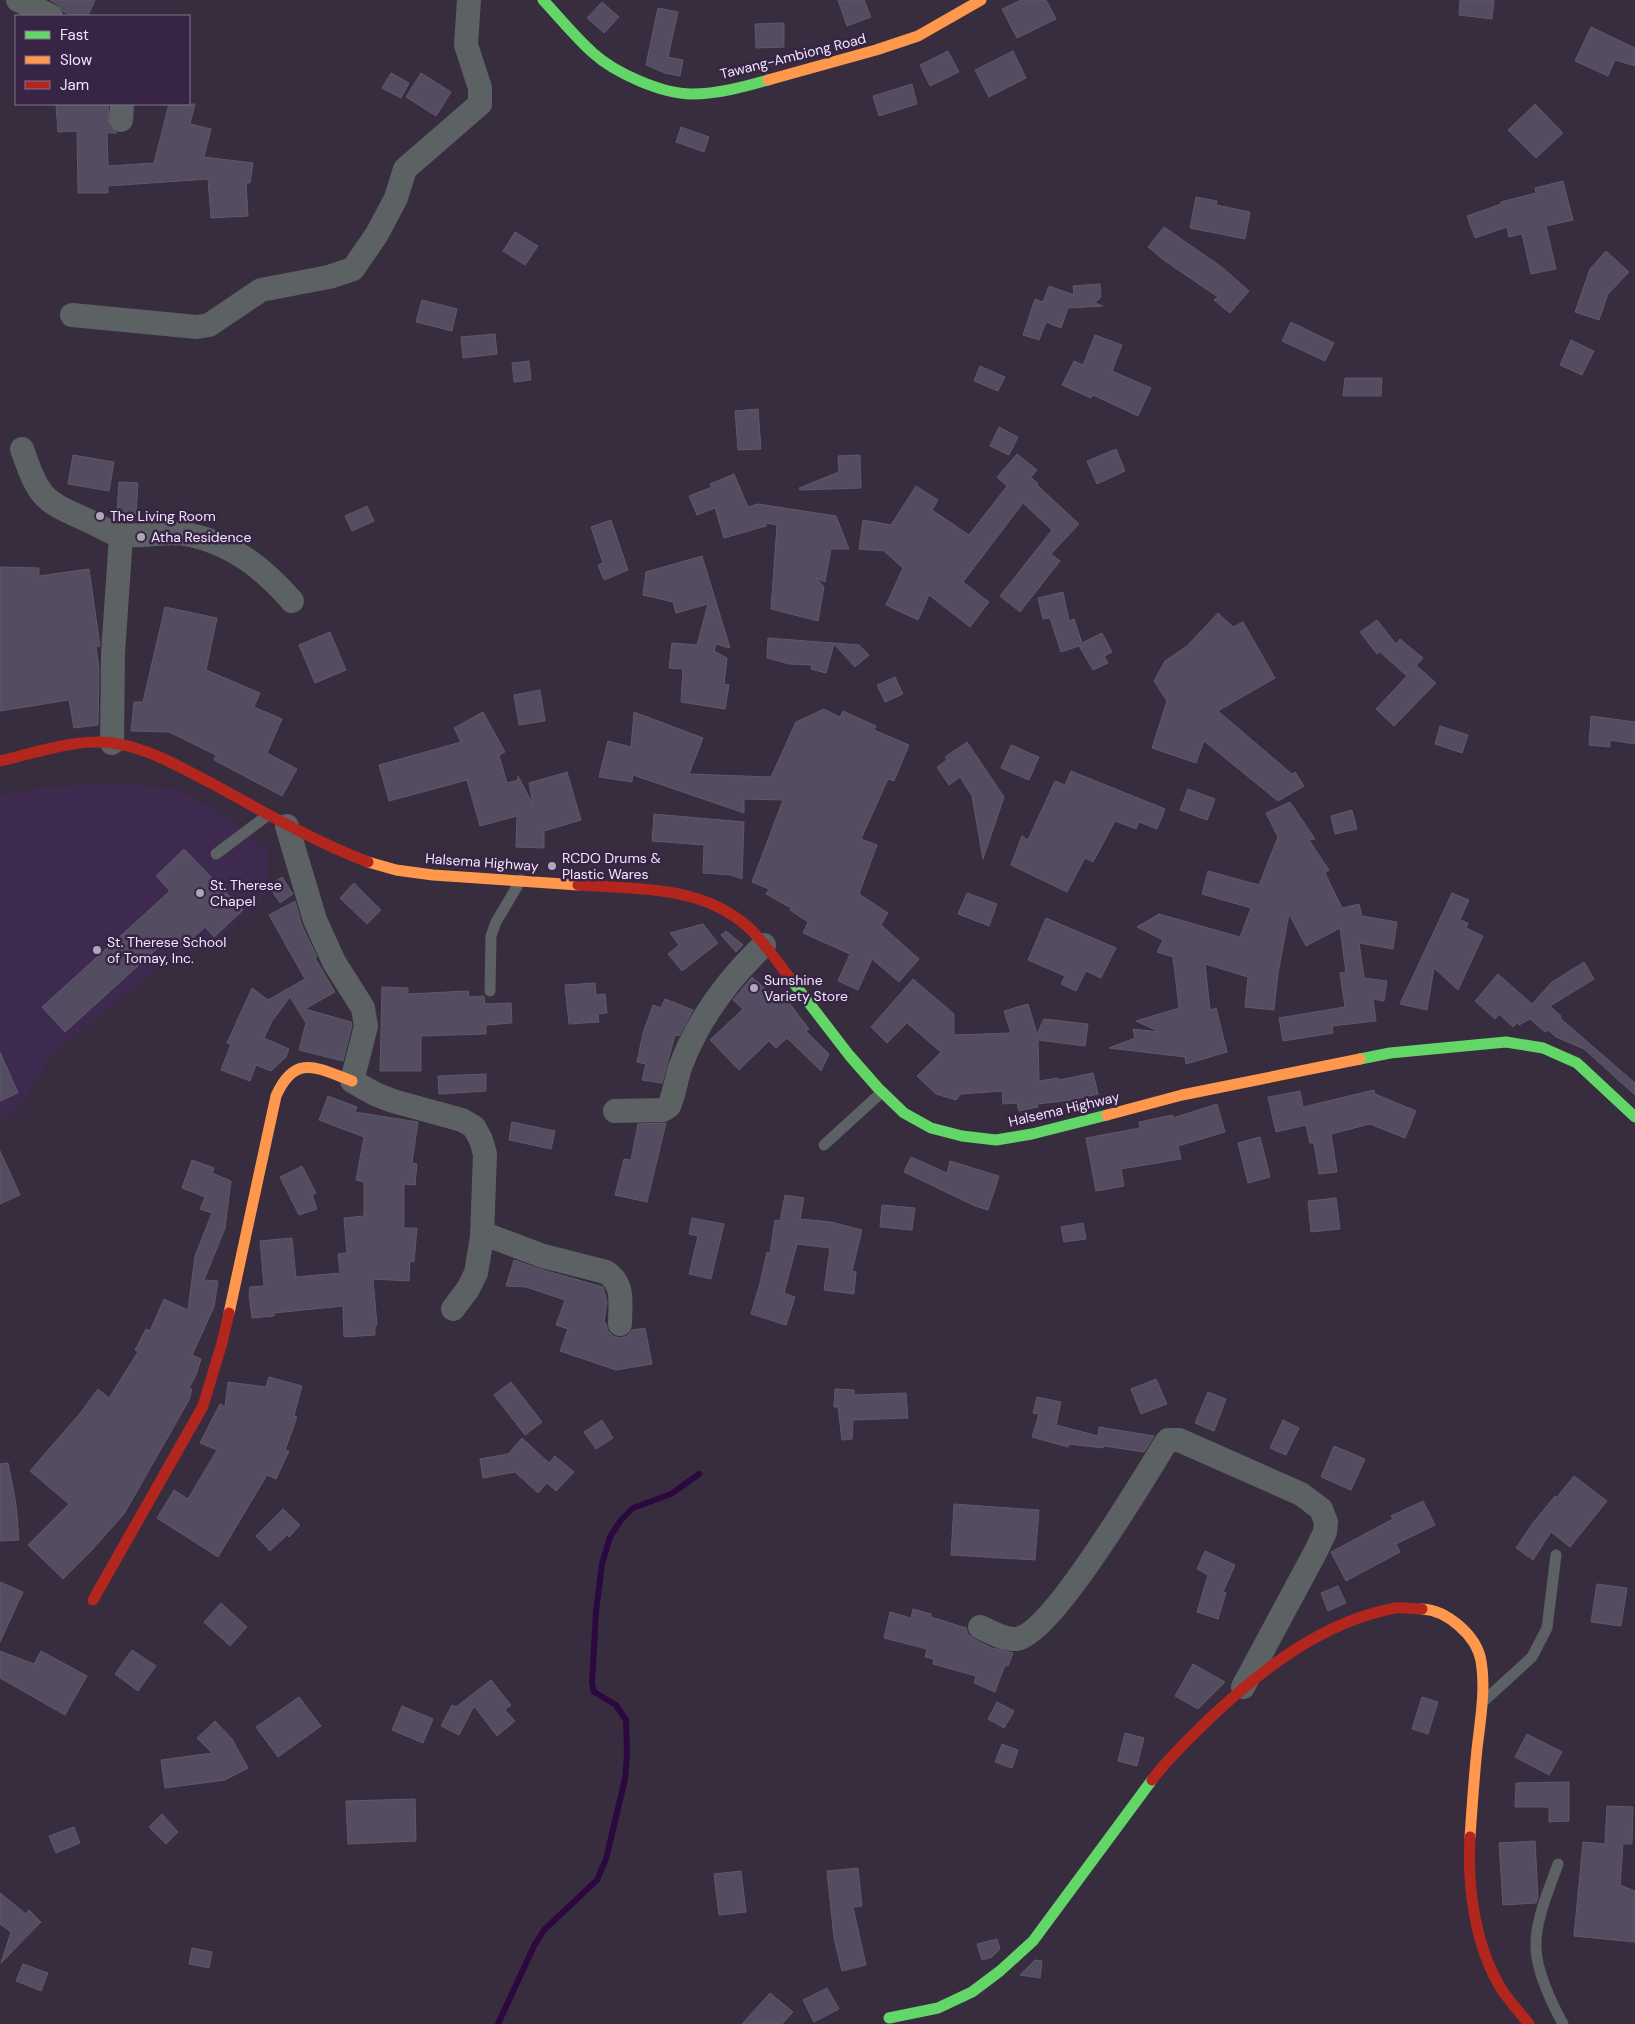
<svg xmlns="http://www.w3.org/2000/svg" width="1635" height="2024" viewBox="0 0 1635 2024" font-family="'DM Sans',sans-serif">
<style>
.built{fill:#3e2a4e}
.lines{fill:none;stroke-linecap:round;stroke-linejoin:round}
.stream{stroke:#2b093f;stroke-width:6}
.building{fill:#544d62;stroke:#5e5968}
.lane{stroke:#5c6164;stroke-width:11}
.street{stroke:#5c6164;stroke-width:24}
.fast{stroke:#63d668;stroke-width:11}
.slow{stroke:#ff974d;stroke-width:11}
.jam{stroke:#b3261e;stroke-width:11}
.poi-dot{fill:#b0a5b9;stroke:#382546;stroke-width:2}
.labels{text-anchor:middle;dominant-baseline:central;stroke-width:5;stroke-linejoin:round;paint-order:stroke}
.street-label{font-size:14px;fill:#f1e6fb;stroke:#382546}
.poi-label{font-size:14px;fill:#f1e6fb;stroke:#382546;text-anchor:start}
</style>
<rect width="100%" height="100%" fill="#372d3e"/>
<polygon class="built" points="132,784 179,790 228,817 268,851 266,892 214,944 174,956 54,1052 15,1114 0,1120 0,796 41,787"/>
<g class="lines">
<polyline class="stream" points="498,2024 534,1946 544,1930 597,1880 606,1859 625,1779 627,1755 626,1720 616,1705 594,1692 592,1683 596,1612 602,1564 610,1537 621,1520 633,1508 671,1494 699,1474"/>
</g>
<g class="building">
<polygon points="50,0 95,0 88,16 74,16 64,12 57,4"/>
<polygon points="838,0 864,0 871,17 847,26"/>
<polygon points="1021,0 1046,0 1056,19 1017,38 1002,9"/>
<polygon points="1460,0 1494,0 1492,19 1459,15"/>
<polygon points="602,2 619,17 604,33 587,18"/>
<polygon points="658,8 678,12 668,57 683,60 680,76 665,73 646,65"/>
<polygon points="784,23 784,47 756,48 755,24"/>
<polygon points="1591,27 1635,48 1635,66 1615,60 1608,76 1575,61"/>
<polygon points="948,51 959,72 930,86 920,65"/>
<polygon points="1013,51 1026,78 989,97 975,70"/>
<polygon points="391,73 409,83 401,98 382,88"/>
<polygon points="421,73 451,92 436,116 406,97"/>
<polygon points="912,84 917,104 879,116 873,96"/>
<polygon points="56,104 108,104 109,126 117,133 107,133 108,166 154,163 169,104 195,104 190,124 211,129 204,157 253,163 250,183 246,183 248,216 211,218 208,179 108,186 108,193 78,193 77,131 58,132"/>
<polygon points="1535,104 1563,133 1536,158 1508,130"/>
<polygon points="681,127 709,137 704,152 676,142"/>
<polygon points="1563,181 1573,220 1546,226 1556,269 1531,274 1522,234 1509,237 1507,227 1475,238 1467,216 1501,204 1501,202 1536,193 1535,188"/>
<polygon points="1196,197 1217,201 1216,205 1250,212 1245,239 1190,228"/>
<polygon points="1164,227 1223,268 1249,291 1230,313 1214,300 1218,297 1165,261 1148,247"/>
<polygon points="515,232 538,246 525,265 503,251"/>
<polygon points="1606,251 1629,272 1608,294 1599,320 1575,312 1590,269"/>
<polygon points="1100,284 1101,297 1095,303 1103,306 1068,308 1061,328 1046,322 1039,340 1023,335 1035,299 1043,302 1049,286 1074,295 1073,286"/>
<polygon points="422,300 457,309 452,331 416,322"/>
<polygon points="1291,322 1334,343 1325,361 1282,341"/>
<polygon points="495,334 497,354 463,358 461,337"/>
<polygon points="1095,335 1122,345 1112,371 1151,388 1138,416 1093,395 1091,398 1062,385 1074,361 1083,365"/>
<polygon points="1571,340 1594,351 1582,375 1560,365"/>
<polygon points="529,361 531,380 514,382 512,363"/>
<polygon points="980,366 1005,377 998,391 974,381"/>
<polygon points="1345,378 1382,378 1381,396 1343,396"/>
<polygon points="758,409 761,449 738,450 735,411"/>
<polygon points="999,427 1018,437 1009,455 990,446"/>
<polygon points="1116,449 1125,471 1097,484 1087,461"/>
<polygon points="1017,454 1037,470 1031,477 1038,484 1037,485 1079,524 1051,554 1060,561 1020,612 1000,596 1052,530 1023,503 963,582 989,602 970,627 929,595 918,620 886,605 903,568 884,551 859,549 863,520 891,525 916,486 938,500 932,510 969,535 1007,486 997,477"/>
<polygon points="73,455 114,462 109,491 68,484"/>
<polygon points="860,455 861,488 800,490 799,488 839,472 838,456"/>
<polygon points="734,474 748,507 758,504 836,516 849,549 831,549 825,582 816,578 824,587 818,621 771,609 777,525 766,523 766,526 724,538 715,508 697,515 689,496 712,487 710,484"/>
<polygon points="119,482 138,483 136,515 117,513"/>
<polygon points="367,506 374,521 352,531 345,516"/>
<polygon points="611,520 628,570 604,580 598,565 603,563 591,527"/>
<polygon points="702,556 730,648 716,644 714,651 727,658 724,684 729,685 725,709 681,702 683,669 669,668 672,643 697,645 708,604 676,613 673,602 643,595 646,572"/>
<polygon points="0,567 39,568 39,576 89,569 100,646 96,647 99,668 98,725 74,728 69,700 0,711"/>
<polygon points="1063,592 1069,621 1074,619 1082,643 1102,633 1112,652 1104,656 1108,663 1093,670 1079,646 1061,652 1050,618 1043,619 1038,598"/>
<polygon points="165,607 217,618 206,670 260,693 254,707 282,719 267,753 297,769 282,796 214,760 216,755 169,732 131,731 134,702 143,702"/>
<polygon points="1218,613 1233,627 1243,622 1275,678 1218,711 1292,774 1295,772 1304,786 1278,801 1204,741 1196,763 1152,748 1167,701 1154,681 1165,661 1187,646"/>
<polygon points="1377,620 1396,644 1400,639 1423,658 1414,668 1417,666 1436,683 1394,726 1376,709 1407,676 1380,652 1377,654 1360,632"/>
<polygon points="330,632 346,670 315,683 299,645"/>
<polygon points="768,638 859,645 869,655 855,667 834,644 826,673 811,669 812,665 789,664 767,658"/>
<polygon points="895,677 903,694 885,702 877,685"/>
<polygon points="540,690 545,721 519,725 514,695"/>
<polygon points="824,709 840,717 843,711 876,726 874,730 909,745 894,781 888,779 861,839 877,845 859,894 888,913 881,925 919,959 899,982 872,959 858,990 838,981 850,954 803,933 808,922 790,910 791,908 766,894 769,889 752,882 783,800 744,799 744,813 633,775 632,782 599,777 608,741 631,747 634,712 703,738 689,774 771,777 796,722"/>
<polygon points="483,712 505,752 499,755 507,783 518,780 518,776 533,805 529,783 567,772 581,820 544,831 544,848 516,847 517,816 480,826 467,780 389,801 379,765 461,742 454,728"/>
<polygon points="1591,716 1635,722 1635,744 1610,740 1610,747 1589,745"/>
<polygon points="1440,726 1468,735 1462,753 1435,744"/>
<polygon points="967,742 1004,797 983,859 972,796 960,777 949,785 937,767 947,760 945,757"/>
<polygon points="1011,745 1039,757 1029,780 1001,768"/>
<polygon points="1071,771 1165,809 1157,829 1139,822 1136,829 1115,821 1093,862 1085,858 1067,892 1011,865 1022,836 1028,840 1055,781 1065,785"/>
<polygon points="1188,789 1215,799 1207,820 1180,810"/>
<polygon points="1290,802 1315,839 1309,840 1329,870 1325,873 1342,908 1359,904 1362,916 1397,922 1393,949 1359,943 1364,978 1387,981 1384,1001 1373,999 1376,1021 1332,1026 1333,1033 1283,1041 1279,1018 1345,1007 1340,973 1346,972 1340,928 1306,946 1289,914 1278,973 1274,1010 1245,1007 1248,977 1205,964 1210,1010 1216,1008 1227,1052 1186,1064 1185,1057 1109,1048 1135,1038 1133,1029 1160,1032 1136,1021 1179,1008 1173,957 1157,952 1163,940 1137,927 1159,914 1240,937 1251,908 1202,894 1208,871 1259,885 1278,837 1266,813"/>
<polygon points="1352,810 1357,829 1335,834 1331,816"/>
<polygon points="654,814 744,822 742,879 731,875 703,873 704,845 652,841"/>
<polygon points="184,849 243,910 214,937 205,927 182,948 171,936 65,1032 42,1007 170,891 156,876"/>
<polygon points="282,877 293,894 280,903 269,886"/>
<polygon points="354,883 381,910 367,924 340,898"/>
<polygon points="967,893 997,904 989,926 958,914"/>
<polygon points="1452,893 1469,900 1460,920 1468,923 1466,928 1483,936 1458,990 1434,968 1427,1010 1400,1004"/>
<polygon points="295,901 302,926 317,957 315,958 335,992 305,1009 351,1022 352,1025 343,1061 299,1050 306,1023 290,997 272,1021 264,1038 289,1049 286,1057 271,1071 256,1065 250,1081 221,1070 231,1044 227,1043 252,988 268,1000 305,979 269,915"/>
<polygon points="1046,918 1116,948 1101,978 1086,971 1076,991 1061,984 1065,976 1028,960"/>
<polygon points="703,924 718,943 682,971 668,954 679,945 670,933"/>
<polygon points="726,931 743,945 736,952 721,935"/>
<polygon points="1584,962 1594,979 1550,1006 1561,1016 1560,1018 1635,1083 1635,1095 1584,1049 1556,1037 1548,1030 1545,1032 1530,1019 1519,1025 1517,1023 1513,1027 1499,1014 1495,1019 1475,1001 1498,974 1532,1004 1552,982"/>
<polygon points="752,977 779,1001 784,996 809,1029 806,1031 829,1054 821,1071 787,1038 776,1048 769,1041 739,1070 710,1040 743,1009 733,1000"/>
<polygon points="913,979 954,1014 954,1035 1011,1033 1004,1011 1028,1004 1037,1034 1044,1019 1088,1024 1085,1046 1038,1040 1039,1081 1058,1078 1059,1080 1093,1073 1098,1094 1071,1100 1037,1104 1038,1107 1019,1111 1017,1103 1003,1104 1002,1091 961,1094 956,1100 936,1094 917,1076 941,1052 907,1023 887,1043 871,1027"/>
<polygon points="595,983 596,995 605,994 607,1013 598,1014 599,1022 569,1024 565,985"/>
<polygon points="382,987 408,988 408,994 468,991 469,997 484,996 485,1004 511,1003 512,1023 486,1025 486,1034 421,1036 421,1071 380,1071"/>
<polygon points="665,999 693,1010 679,1036 675,1035 662,1083 642,1080 646,1064 637,1062 643,1033 653,1005 661,1008"/>
<polygon points="0,1052 18,1093 0,1101"/>
<polygon points="486,1074 486,1091 439,1094 438,1076"/>
<polygon points="1374,1090 1375,1094 1416,1111 1405,1138 1370,1124 1331,1134 1337,1172 1319,1174 1314,1143 1310,1143 1306,1125 1276,1132 1268,1097 1300,1091 1303,1107"/>
<polygon points="328,1096 357,1107 355,1112 418,1122 412,1163 417,1164 415,1185 404,1184 404,1228 417,1228 414,1262 410,1261 409,1281 373,1279 377,1325 375,1325 375,1335 344,1337 343,1306 274,1313 274,1316 252,1318 249,1293 250,1287 264,1286 260,1241 292,1238 296,1277 340,1273 338,1254 347,1253 344,1218 364,1216 364,1182 356,1180 364,1137 319,1120"/>
<polygon points="1217,1104 1225,1132 1178,1146 1181,1159 1121,1169 1124,1186 1096,1191 1086,1138 1140,1128 1139,1122 1173,1115 1173,1118"/>
<polygon points="512,1122 555,1131 551,1149 509,1140"/>
<polygon points="666,1123 647,1202 615,1195 624,1159 631,1160 638,1124"/>
<polygon points="1260,1137 1270,1177 1248,1183 1238,1143"/>
<polygon points="0,1151 20,1195 0,1204"/>
<polygon points="911,1157 947,1173 950,1161 999,1176 988,1210 975,1206 904,1172"/>
<polygon points="192,1160 214,1168 212,1173 231,1181 225,1228 204,1280 218,1281 214,1307 192,1355 201,1359 196,1375 189,1388 192,1389 189,1400 124,1514 90,1552 63,1579 28,1545 69,1504 30,1471 82,1411 98,1389 109,1398 138,1352 135,1350 146,1329 150,1331 164,1299 188,1310 195,1256 212,1213 200,1209 205,1197 182,1188"/>
<polygon points="302,1166 316,1193 312,1195 317,1209 299,1215 280,1177"/>
<polygon points="785,1195 804,1198 800,1219 831,1222 862,1230 852,1271 856,1272 854,1294 824,1290 830,1248 797,1244 784,1293 795,1297 786,1325 751,1314 760,1283 767,1252 770,1253 775,1220 780,1221"/>
<polygon points="1336,1198 1340,1229 1311,1232 1308,1201"/>
<polygon points="882,1205 915,1208 912,1230 880,1227"/>
<polygon points="692,1218 724,1224 711,1279 689,1274 698,1236 689,1234"/>
<polygon points="1083,1223 1086,1239 1064,1242 1061,1227"/>
<polygon points="514,1260 540,1269 603,1287 607,1302 604,1322 606,1323 608,1331 613,1336 620,1338 627,1336 632,1330 645,1328 652,1364 616,1370 560,1351 568,1329 556,1325 565,1300 526,1287 506,1286"/>
<polygon points="269,1377 302,1386 294,1416 297,1417 285,1450 289,1451 276,1479 267,1475 218,1557 157,1518 174,1490 188,1499 217,1450 200,1443 220,1404 225,1407 228,1382 266,1387"/>
<polygon points="1156,1379 1167,1404 1141,1414 1131,1389"/>
<polygon points="511,1382 542,1422 525,1435 494,1395"/>
<polygon points="835,1389 854,1390 854,1395 906,1393 908,1418 853,1420 852,1439 842,1440 838,1407 834,1407"/>
<polygon points="1208,1392 1226,1399 1214,1431 1195,1423"/>
<polygon points="1037,1397 1061,1402 1056,1425 1098,1436 1099,1427 1154,1436 1144,1452 1104,1446 1103,1448 1069,1444 1068,1447 1032,1437 1039,1414 1033,1413"/>
<polygon points="602,1420 613,1438 596,1449 584,1432"/>
<polygon points="1283,1420 1299,1428 1286,1455 1270,1448"/>
<polygon points="522,1438 549,1463 555,1456 574,1472 556,1491 547,1483 538,1493 515,1472 483,1478 480,1459 508,1454"/>
<polygon points="1334,1446 1365,1459 1351,1490 1321,1477"/>
<polygon points="8,1463 16,1504 19,1540 0,1541 0,1464"/>
<polygon points="1574,1476 1607,1501 1570,1547 1551,1532 1533,1560 1516,1548 1533,1523 1555,1496 1557,1497"/>
<polygon points="1423,1501 1435,1525 1396,1544 1400,1552 1346,1581 1331,1552 1393,1519 1391,1516"/>
<polygon points="954,1504 1039,1510 1035,1560 951,1555"/>
<polygon points="283,1509 300,1525 289,1537 287,1535 270,1551 256,1536"/>
<polygon points="1205,1551 1235,1565 1223,1592 1226,1593 1218,1619 1197,1612 1208,1575 1197,1569"/>
<polygon points="0,1582 23,1592 0,1642"/>
<polygon points="1597,1584 1627,1588 1621,1626 1591,1622"/>
<polygon points="1338,1586 1346,1603 1328,1611 1321,1593"/>
<polygon points="221,1603 247,1627 230,1646 204,1622"/>
<polygon points="913,1609 931,1614 931,1617 966,1628 968,1634 974,1639 992,1648 1013,1653 1008,1666 1005,1665 995,1692 974,1683 976,1676 933,1664 934,1659 925,1657 927,1649 884,1638 890,1612 911,1618"/>
<polygon points="132,1650 156,1666 138,1691 115,1674"/>
<polygon points="0,1651 34,1664 41,1651 87,1676 65,1715 0,1678"/>
<polygon points="1193,1664 1225,1682 1198,1709 1175,1696"/>
<polygon points="491,1680 511,1705 505,1710 515,1721 497,1736 474,1706 459,1735 441,1726 452,1705 456,1707"/>
<polygon points="299,1697 321,1726 278,1757 256,1727"/>
<polygon points="1422,1697 1438,1702 1428,1734 1412,1729"/>
<polygon points="997,1702 1014,1711 1004,1728 988,1719"/>
<polygon points="402,1706 433,1719 423,1743 392,1730"/>
<polygon points="215,1721 232,1739 248,1768 225,1780 165,1788 161,1760 212,1753 197,1738"/>
<polygon points="1125,1733 1144,1738 1137,1766 1118,1761"/>
<polygon points="1527,1734 1562,1752 1549,1775 1515,1757"/>
<polygon points="1002,1744 1018,1750 1012,1768 995,1762"/>
<polygon points="1569,1782 1569,1821 1549,1822 1549,1807 1515,1807 1516,1783"/>
<polygon points="415,1799 416,1841 348,1844 346,1801"/>
<polygon points="1607,1806 1633,1807 1632,1844 1623,1844 1620,1885 1635,1891 1635,1942 1574,1936 1583,1842 1605,1844"/>
<polygon points="162,1814 178,1832 166,1844 149,1827"/>
<polygon points="74,1827 80,1843 56,1853 49,1836"/>
<polygon points="1535,1841 1538,1898 1536,1903 1503,1905 1499,1843"/>
<polygon points="858,1868 862,1906 853,1907 866,1965 842,1971 834,1938 827,1871"/>
<polygon points="741,1871 746,1912 719,1915 714,1874"/>
<polygon points="0,1893 26,1914 29,1910 41,1922 1,1963 11,1932 0,1924"/>
<polygon points="997,1939 1000,1949 992,1957 982,1960 977,1944"/>
<polygon points="192,1948 212,1952 209,1968 189,1964"/>
<polygon points="1035,1960 1042,1961 1040,1978 1020,1975"/>
<polygon points="23,1964 48,1973 41,1991 16,1981"/>
<polygon points="827,1988 839,2009 814,2022 803,2000"/>
<polygon points="770,1993 793,2012 782,2024 742,2024"/>
</g>
<g class="lines">
<g class="lane">
<polyline points="216,854 268,815"/>
<polyline points="490,991 491,936 496,922 521,880"/>
<polyline points="824,1145 882,1092"/>
<polyline points="1485,1700 1532,1657 1547,1628 1556,1555"/>
<path d="M 1558,1864 C 1549,1890 1535,1920 1536,1947 C 1536,1970 1552,2004 1563,2024"/>
</g>
<g class="street">
<polyline points="18,0 51,16"/>
<polyline points="121,120 122,104"/>
<polyline points="72,315 197,327 209,325 261,290 329,277 353,269 377,234 396,198 405,169 480,104 480,88 466,45 469,0"/>
<path d="M 22,449 C 40,500 42,500 91,522 C 100,526 113,535 123,535 C 146,537 168,530 191,535 C 234,545 263,568 292,601"/>
<polyline points="112,743 113,654 121,536"/>
<polyline points="287,826 315,920 334,962 363,1008 366,1026 352,1081 375,1094 393,1101 462,1120 474,1127 481,1140 485,1154 482,1237 476,1273 468,1289 453,1309"/>
<path d="M 615,1111 L 663,1110 L 669,1106 C 675,1093 676,1078 681,1065 C 699,1018 728,979 764,945"/>
<path d="M 482,1233 L 543,1256 L 606,1272 C 625,1284 620,1304 620,1324"/>
<path d="M 980,1627 C 991,1632 1004,1640 1016,1639 C 1051,1635 1144,1478 1165,1444 L 1168,1440 L 1179,1440 L 1301,1494 L 1321,1509 L 1326,1522 L 1325,1532 L 1316,1551 L 1243,1687"/>
</g>
<g class="fast">
<path d="M 543,0 C 560,18 575,37 593,53 C 615,73 662,94 692,94 C 718,94 743,87 768,80"/>
<polyline points="789,977 849,1055 878,1088 904,1113 931,1128 962,1136 996,1140 1032,1134 1107,1115"/>
<polyline points="1360,1059 1390,1053 1506,1042 1543,1048 1577,1063 1635,1117"/>
<polyline points="889,2018 938,2008 972,1992 1000,1971 1033,1941 1152,1780"/>
</g>
<g class="slow">
<polyline points="768,80 876,50 918,36 981,0"/>
<polyline points="368,862 396,870 433,875 578,885"/>
<polyline points="1107,1115 1182,1095 1360,1059"/>
<path d="M 229,1313 L 276,1096 C 295,1053 317,1068 352,1081"/>
<path d="M 1422,1609 C 1447,1610 1477,1636 1481,1661 C 1486,1689 1480,1722 1477,1749 C 1474,1778 1472,1807 1470,1837"/>
</g>
<g class="jam">
<path d="M 0,761 C 36,753 75,738 113,743 C 148,748 180,767 211,783 C 262,811 313,841 368,862"/>
<path d="M 578,885 C 636,889 700,885 747,926 C 763,940 776,960 789,977"/>
<polyline points="93,1600 203,1406 222,1343 229,1313"/>
<path d="M 1152,1780 C 1169,1757 1189,1739 1209,1719 C 1262,1669 1322,1622 1395,1608 C 1404,1607 1413,1609 1422,1609"/>
<path d="M 1470,1837 C 1467,1887 1475,1947 1502,1990 C 1510,2002 1520,2013 1529,2024"/>
</g>
</g>
<g class="poi-dot">
<circle cx="100" cy="516" r="5"/>
<circle cx="141" cy="537" r="5"/>
<circle cx="552" cy="866" r="5"/>
<circle cx="200" cy="893" r="5"/>
<circle cx="97" cy="950" r="5"/>
<circle cx="754" cy="988" r="5"/>
</g>
<g class="labels">
<g class="street-label">
<text transform="translate(793 56) rotate(-14)">Tawang-Ambiong Road</text>
<text transform="translate(482 862) rotate(4)">Halsema Highway</text>
<text transform="translate(1064 1109) rotate(-13)">Halsema Highway</text>
</g>
<g class="poi-label">
<text x="110" y="516">The Living Room</text>
<text x="151" y="537">Atha Residence</text>
<text x="562" y="858">RCDO Drums &amp;<tspan x="562" dy="16">Plastic Wares</tspan></text>
<text x="210" y="885">St. Therese<tspan x="210" dy="16">Chapel</tspan></text>
<text x="107" y="942">St. Therese School<tspan x="107" dy="16">of Tomay, Inc.</tspan></text>
<text x="764" y="980">Sunshine<tspan x="764" dy="16">Variety Store</tspan></text>
</g>
</g>
<rect x="15" y="15" width="175" height="90" fill="#382546" stroke="#82728e"/>
<rect x="25" y="31" width="25" height="8" fill="#63d668" stroke="#82728e"/>
<text x="60" y="40" font-size="15" fill="#f1e6fb">Fast</text>
<rect x="25" y="56" width="25" height="8" fill="#ff974d" stroke="#82728e"/>
<text x="60" y="65" font-size="15" fill="#f1e6fb">Slow</text>
<rect x="25" y="81" width="25" height="8" fill="#b3261e" stroke="#82728e"/>
<text x="60" y="90" font-size="15" fill="#f1e6fb">Jam</text>
</svg>
